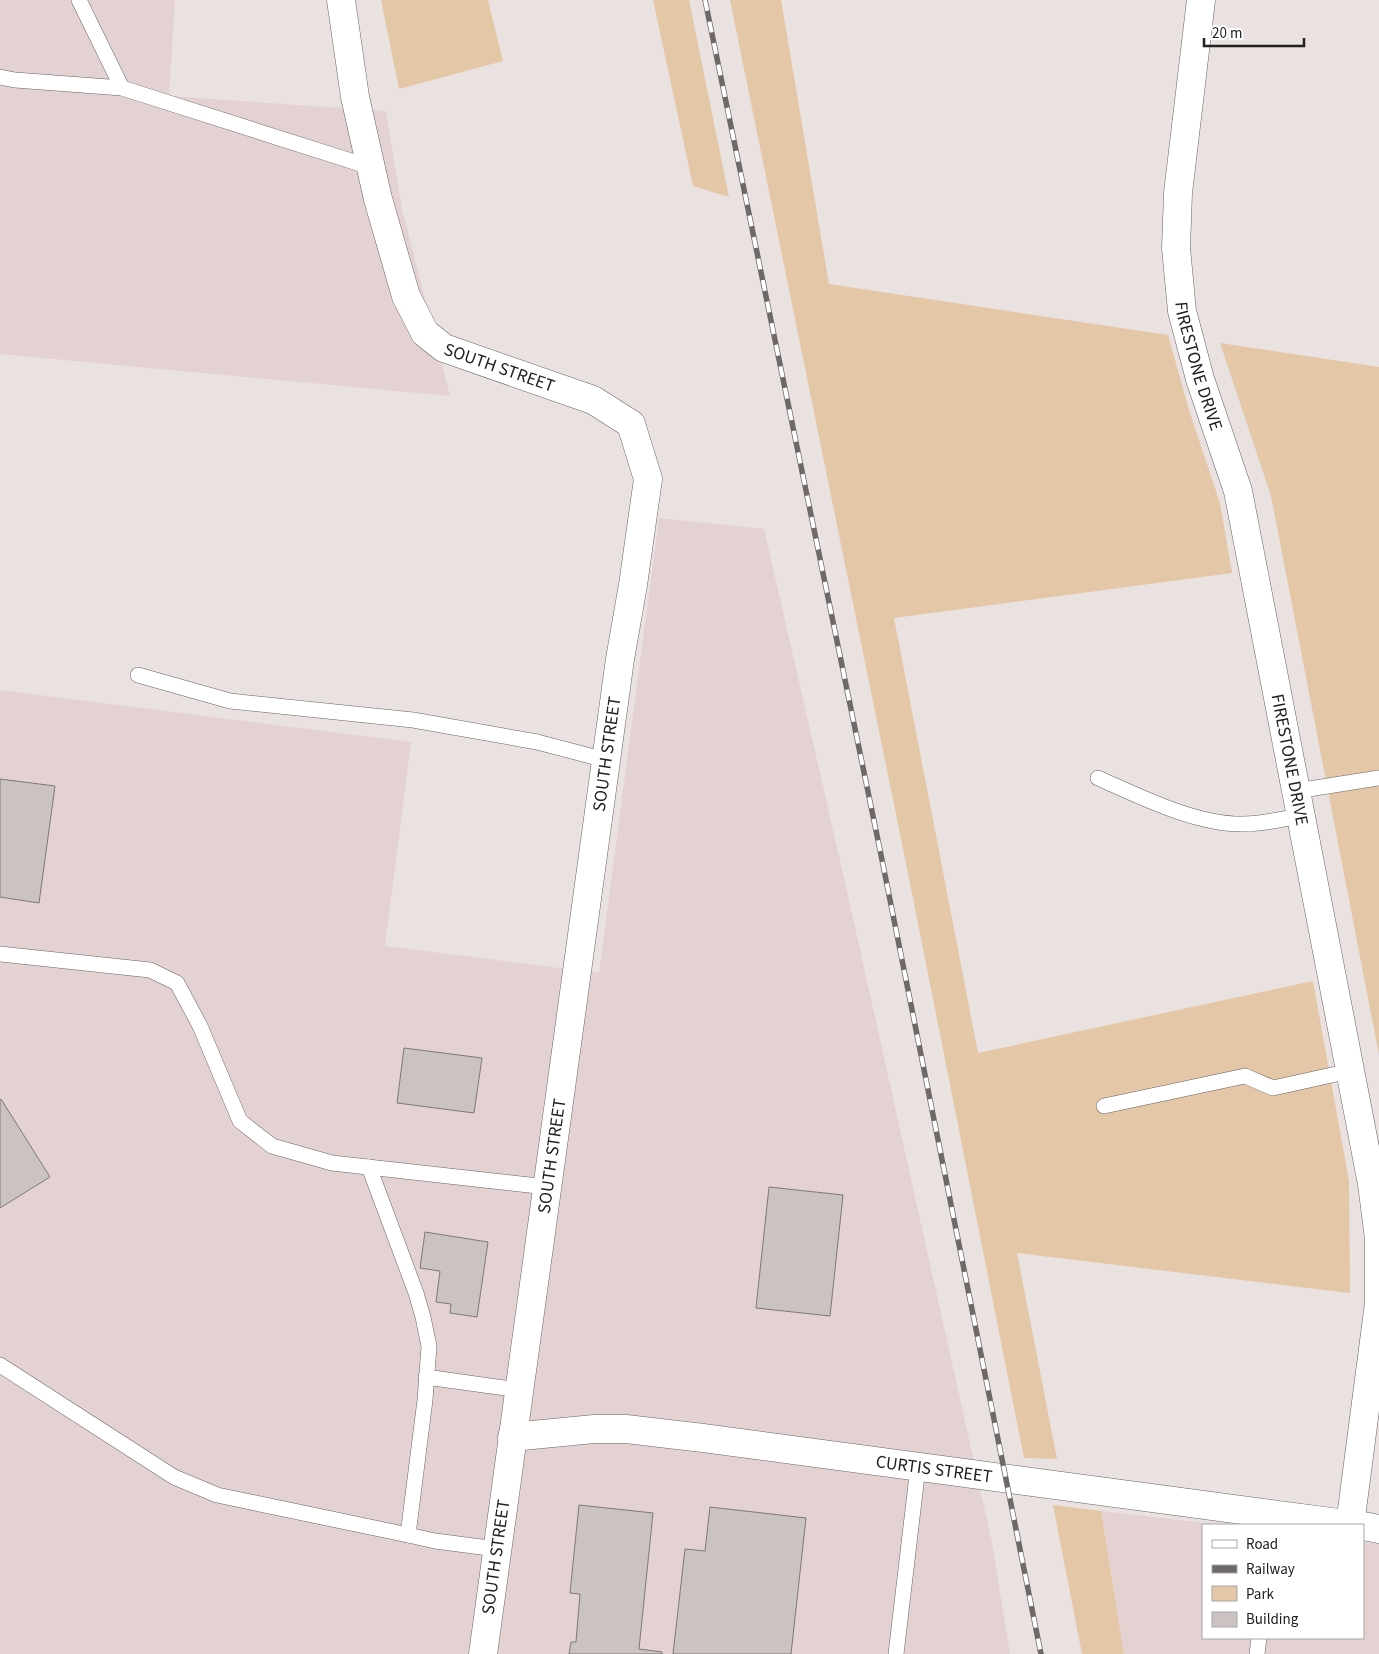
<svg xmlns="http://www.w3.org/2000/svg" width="1379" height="1654" viewBox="0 0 1379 1654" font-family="'Source Sans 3',sans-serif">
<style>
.built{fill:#e4d2d3}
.green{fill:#e4c7a6}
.building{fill:#cbc3c0;stroke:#7e7875}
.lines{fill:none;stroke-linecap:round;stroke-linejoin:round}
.lane-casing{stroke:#696262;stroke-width:16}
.street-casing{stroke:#696262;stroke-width:29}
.lane{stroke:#fff;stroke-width:15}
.street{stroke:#fff;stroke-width:28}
.rail-casing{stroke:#6e6868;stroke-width:5.5}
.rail{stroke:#fff;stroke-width:4;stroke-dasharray:11;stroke-linecap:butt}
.labels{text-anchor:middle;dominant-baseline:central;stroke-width:4.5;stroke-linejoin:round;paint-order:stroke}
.street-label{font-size:18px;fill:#232020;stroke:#fff}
</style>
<rect width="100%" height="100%" fill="#eae1e1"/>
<g class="built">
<polygon points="0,0 175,0 169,96 386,111 402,209 450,396 0,354"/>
<polygon points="659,518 764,529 847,891 992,1543 1010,1654 0,1654 0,690 411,742 385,946 599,973"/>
<polygon points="1101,1511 1222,1525 1203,1525 1203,1638 1363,1638 1363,1542 1379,1544 1379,1654 1124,1654"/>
</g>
<g class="green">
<polygon points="381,0 488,0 503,61 399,89"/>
<polygon points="653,0 689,0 729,197 693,186"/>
<polygon points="730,0 781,0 829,284 1168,335 1189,410 1220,503 1232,573 894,618 978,1053 1313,981 1349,1181 1350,1293 1017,1253 1057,1459 1024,1458 911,888"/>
<polygon points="1220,343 1379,367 1379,1055 1271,496"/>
<polygon points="1053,1505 1101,1511 1124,1654 1082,1654"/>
</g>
<g class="building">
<polygon points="0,779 55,786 39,903 0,897"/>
<polygon points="404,1048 482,1058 474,1113 397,1103"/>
<polygon points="1,1099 50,1177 0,1208 0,1100"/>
<polygon points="769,1187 843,1195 830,1316 756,1308"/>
<polygon points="425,1232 488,1242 477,1317 450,1313 451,1304 436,1302 440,1271 420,1268"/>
<polygon points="579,1505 653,1513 639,1649 662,1652 662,1654 569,1654 571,1642 576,1642 580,1594 570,1593"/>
<polygon points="710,1507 806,1518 791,1654 673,1654 685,1549 705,1551"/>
</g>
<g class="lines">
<g class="lane-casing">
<g id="lane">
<polyline points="79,0 122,88"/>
<polyline points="0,77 15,80 122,88 370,167"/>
<polyline points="138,675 230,701 413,720 537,742 606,760"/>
<path d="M 1098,778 C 1141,797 1196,825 1244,824 C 1263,824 1282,819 1300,816"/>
<polyline points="1296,791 1379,778"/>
<polyline points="0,954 150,970 177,983 200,1026 240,1121 272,1146 332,1163 547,1187"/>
<polyline points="1104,1106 1245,1076 1273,1088 1350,1071"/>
<polyline points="369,1167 416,1293 423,1317 429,1346 425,1400 408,1535 435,1541 497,1549"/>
<polyline points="0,1365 174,1477 217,1495 408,1535"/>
<polyline points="426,1377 519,1390"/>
<polyline points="896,1654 918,1467"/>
<polyline points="1257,1654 1259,1638"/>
</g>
</g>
<g class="street-casing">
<g id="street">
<path id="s1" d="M 341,0 L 355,97 L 378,199 L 406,296 L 425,333 L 444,348 L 593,400 L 631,424 L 648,479 L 633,585 L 620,659 L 483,1654"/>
<path id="s2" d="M 1201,0 L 1178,193 L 1176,248 L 1182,311 L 1200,379 L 1238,491 L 1372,1184 L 1379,1239 L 1379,1303 L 1350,1525"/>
<path id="s3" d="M 512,1437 L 594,1429 L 626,1429 L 703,1438 L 1354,1525"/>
<polyline points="1363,1526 1379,1529"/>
</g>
</g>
<use href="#lane" class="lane"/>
<use href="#street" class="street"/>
<g class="rail-casing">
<polyline id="rail" points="705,0 880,850 1041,1654"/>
</g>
<use href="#rail" class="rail"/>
</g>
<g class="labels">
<g class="street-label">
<text stroke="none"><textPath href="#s2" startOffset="370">FIRESTONE DRIVE</textPath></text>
<text stroke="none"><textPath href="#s1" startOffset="428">SOUTH STREET</textPath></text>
<text transform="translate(607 754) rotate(-82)">SOUTH STREET</text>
<text stroke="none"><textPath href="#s2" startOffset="775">FIRESTONE DRIVE</textPath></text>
<text transform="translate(552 1156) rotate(-82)">SOUTH STREET</text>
<text stroke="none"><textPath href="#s3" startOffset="425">CURTIS STREET</textPath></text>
<text transform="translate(496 1557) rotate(-82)">SOUTH STREET</text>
</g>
</g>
<rect x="1202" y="1524" width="162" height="115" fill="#ffffff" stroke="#a7a6a6"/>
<rect x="1212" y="1540" width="25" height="8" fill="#ffffff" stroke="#a7a6a6"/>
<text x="1246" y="1549" font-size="15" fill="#232020">Road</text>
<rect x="1212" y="1565" width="25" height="8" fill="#6e6868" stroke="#a7a6a6"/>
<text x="1246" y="1574" font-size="15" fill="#232020">Railway</text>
<rect x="1212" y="1586" width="25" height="15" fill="#e4c7a6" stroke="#a7a6a6"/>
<text x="1246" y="1599" font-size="15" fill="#232020">Park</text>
<rect x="1212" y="1612" width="25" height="15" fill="#cbc3c0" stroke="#a7a6a6"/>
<text x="1246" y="1624" font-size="15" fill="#232020">Building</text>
<path d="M1204 38v8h100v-8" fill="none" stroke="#232020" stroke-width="2.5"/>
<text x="1212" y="38" font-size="15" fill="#232020" stroke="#ffffff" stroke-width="4" paint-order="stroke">20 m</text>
</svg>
